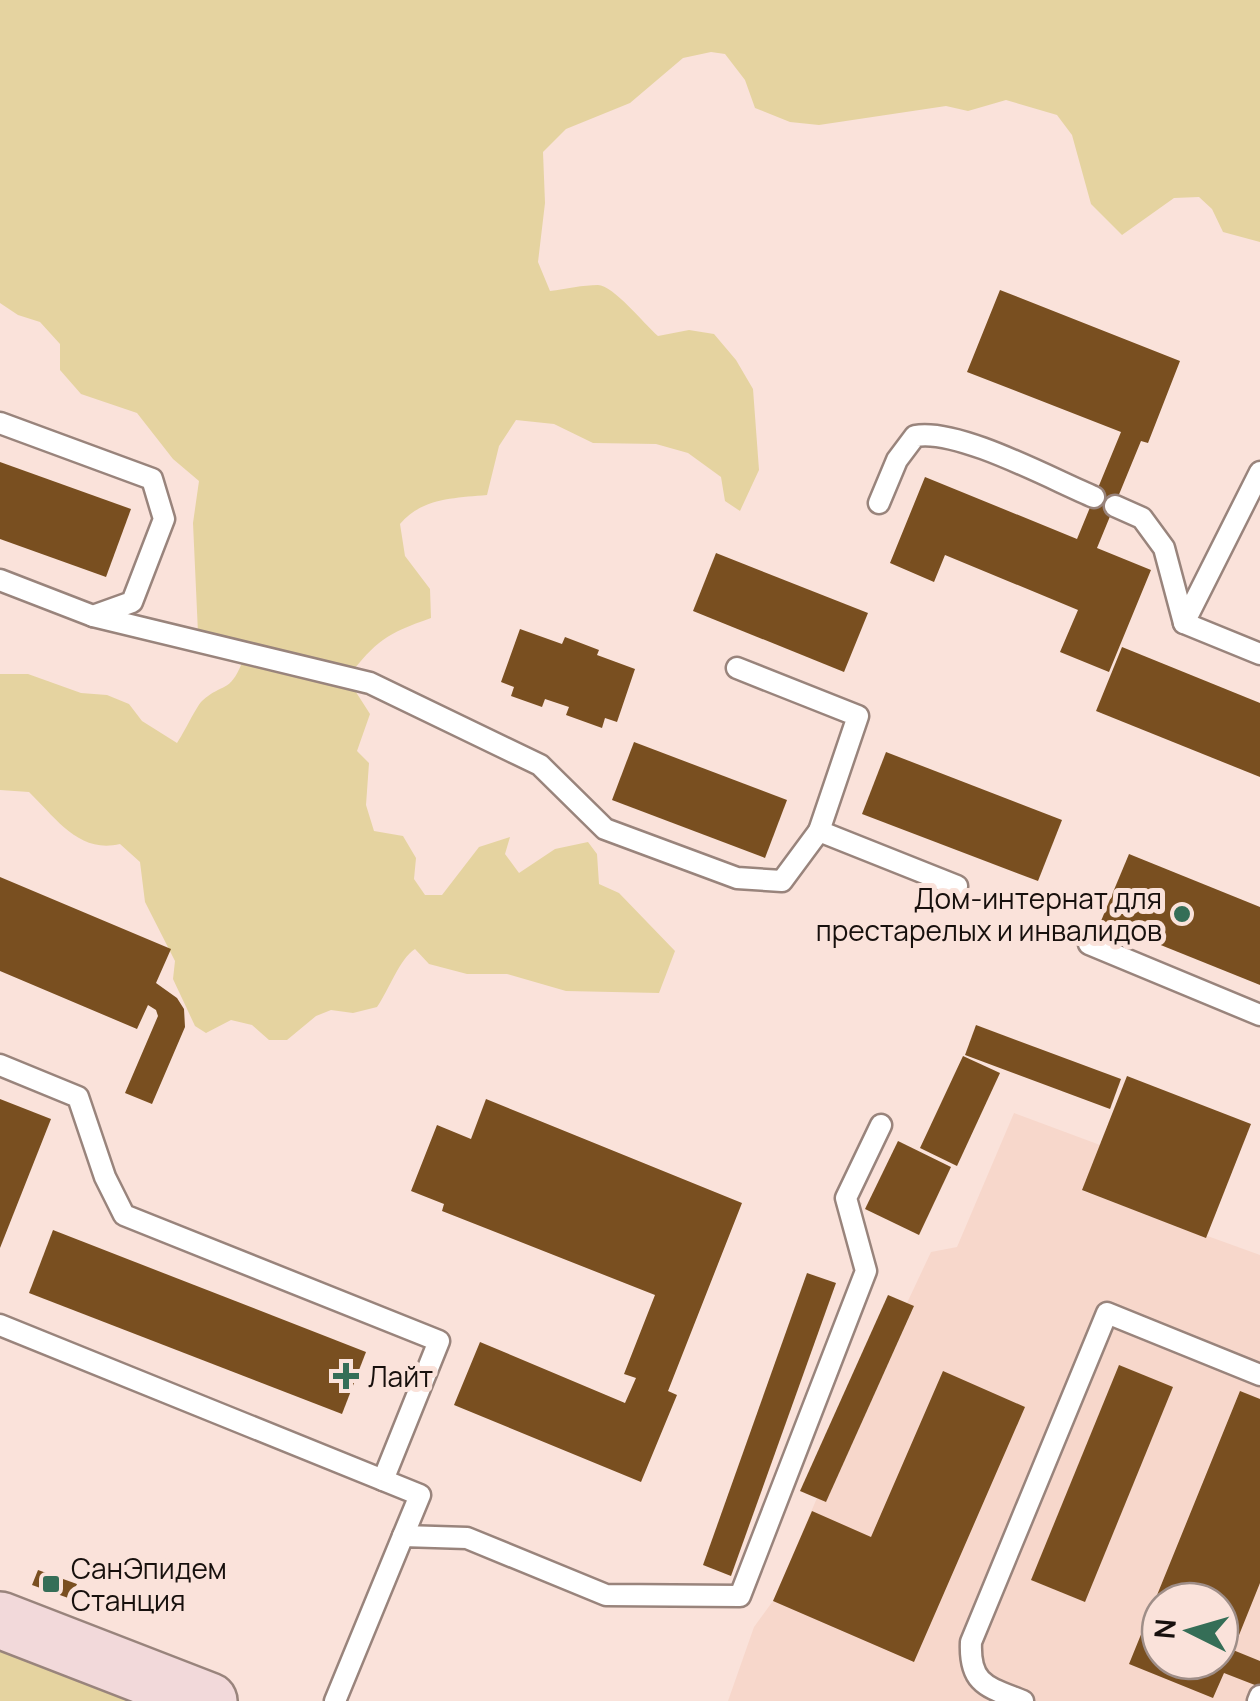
<svg xmlns="http://www.w3.org/2000/svg" width="1260" height="1701" viewBox="0 0 1260 1701" font-family="Manrope,sans-serif">
<style>
.built{fill:#f7d7cb;fill-rule:evenodd}
.green{fill:#e5d3a0}
.building{fill:#794f20;fill-rule:evenodd}
.lines{fill:none;stroke-linecap:round;stroke-linejoin:round}
.service-casing{stroke:#99847c;stroke-width:25}
.secondary-casing{stroke:#99847c;stroke-width:60}
.service{stroke:#fff;stroke-width:20}
.secondary{stroke:#f2d9da;stroke-width:55}
.poi-dot{fill:#356e57;stroke:#fae2da;stroke-width:4}
.labels{text-anchor:middle;dominant-baseline:central;stroke-width:10;stroke-linejoin:round;paint-order:stroke}
.poi-label{font-size:28px;fill:#17100d;stroke:#fae2da;text-anchor:start}
</style>
<rect width="100%" height="100%" fill="#fae2da"/>
<path class="built" d="M 1014,1113 L 1100,1145 L 1083,1191 L 1260,1255 L 1260,1701 L 728,1701 L 754,1627 L 773,1601 L 817,1498 L 826,1501 L 914,1307 L 907,1303 L 931,1252 L 957,1247 ZM 1160,1601 L 1220,1601 L 1220,1661 L 1160,1661 Z"/>
<g class="green">
<path d="M 0,0 L 1260,0 L 1260,242 L 1223,232 L 1212,209 L 1199,197 L 1174,198 L 1122,235 L 1091,204 L 1072,135 L 1057,115 L 1006,100 L 968,111 L 946,106 L 819,125 L 790,122 L 755,108 L 745,80 L 725,54 L 711,52 L 683,58 L 630,103 L 566,129 L 543,152 L 545,203 L 538,262 L 550,291 C 566,289 583,285 598,285 C 613,285 644,324 658,336 L 689,330 L 714,334 L 736,360 L 753,389 L 759,470 L 740,511 L 725,501 L 721,477 L 688,453 L 656,444 L 593,443 L 554,424 L 516,420 L 499,446 L 487,495 C 454,498 422,498 400,524 L 405,556 L 430,589 L 431,618 C 386,634 377,640 347,678 L 370,714 L 357,751 L 369,763 L 366,805 L 374,831 L 403,836 L 416,858 L 414,879 L 425,895 L 442,895 L 479,847 L 510,837 L 505,854 L 519,873 L 555,849 L 588,842 L 597,854 L 599,884 L 619,893 L 675,951 L 659,993 L 566,991 L 507,974 L 467,974 L 429,964 L 415,949 C 400,958 389,990 377,1007 L 353,1013 L 331,1010 L 316,1016 L 287,1040 L 269,1040 L 252,1025 L 231,1020 L 206,1033 L 195,1026 L 173,979 L 175,961 L 145,902 L 140,862 L 120,844 C 79,854 56,818 29,792 L 0,790 L 0,674 L 28,674 L 81,693 L 107,695 L 129,704 L 142,721 L 177,743 C 184,733 196,707 202,701 C 223,682 229,694 242,663 L 198,633 L 193,523 L 199,481 L 173,459 L 137,413 L 81,394 L 60,370 L 60,344 L 40,322 L 18,315 L 0,303 Z"/>
<polygon points="0,1620 209,1701 0,1701"/>
</g>
<g class="building">
<polygon points="1000,290 1180,361 1148,443 1141,441 1097,548 1151,570 1109,672 1060,652 1078,610 945,555 934,582 890,563 925,477 1077,539 1121,432 967,372"/>
<polygon points="0,462 131,509 106,577 0,539"/>
<polygon points="716,553 868,613 844,672 693,611"/>
<polygon points="520,629 562,644 565,637 599,650 597,655 635,669 617,722 605,718 602,728 566,715 569,707 545,699 542,707 511,696 514,687 501,682"/>
<polygon points="1122,647 1260,703 1260,777 1096,711"/>
<polygon points="634,742 787,800 765,858 612,800"/>
<polygon points="886,752 1062,820 1038,881 862,814"/>
<polygon points="1129,854 1260,907 1260,985 1101,921"/>
<polygon points="0,877 171,949 156,983 177,998 184,1009 185,1027 152,1104 125,1093 158,1016 156,1010 148,1005 137,1029 0,971"/>
<polygon points="976,1025 1121,1079 1110,1109 965,1055"/>
<polygon points="963,1056 1000,1073 957,1166 920,1148"/>
<polygon points="1127,1076 1251,1124 1206,1238 1082,1190"/>
<polygon points="0,1099 51,1119 0,1248"/>
<polygon points="486,1099 742,1203 668,1391 677,1395 641,1482 454,1405 480,1342 625,1403 636,1378 624,1374 655,1295 442,1211 444,1204 411,1191 437,1125 471,1139"/>
<polygon points="898,1141 951,1167 919,1235 865,1209"/>
<polygon points="53,1230 366,1352 342,1414 29,1293"/>
<polygon points="807,1273 836,1283 731,1576 703,1565"/>
<polygon points="888,1295 914,1306 826,1502 800,1491"/>
<polygon points="1119,1365 1173,1387 1085,1602 1031,1580"/>
<polygon points="943,1371 1025,1407 914,1662 773,1601 812,1511 871,1537"/>
<path d="M 1240,1391 L 1260,1399 L 1260,1583 L 1233,1650 L 1260,1661 L 1260,1687 L 1224,1673 L 1213,1698 L 1129,1664 ZM 1160,1601 L 1220,1601 L 1220,1661 L 1160,1661 Z"/>
<polygon points="38,1570 77,1584 71,1599 32,1585"/>
</g>
<g class="lines">
<g class="service-casing">
<g id="service">
<polyline points="0,423 152,479 164,519 132,602 93,616 0,580"/>
<polyline points="1260,472 1184,623 1260,654"/>
<path d="M 879,503 L 897,460 L 915,436 C 958,428 1051,479 1094,497"/>
<polyline points="1115,506 1142,518 1164,548 1184,623"/>
<polyline points="93,616 370,683 540,765 605,829 737,878 782,881 819,831 957,886"/>
<polyline points="737,668 858,716 819,831"/>
<polyline points="1089,944 1260,1015"/>
<polyline points="0,1065 78,1097 105,1177 124,1215 439,1341 383,1480"/>
<polyline points="0,1325 420,1495 403,1536"/>
<polyline points="335,1701 403,1536 467,1538 606,1595 740,1596 866,1271 846,1198 881,1125"/>
<path d="M 1023,1701 C 988,1687 969,1685 971,1642 L 1107,1313 L 1260,1375"/>
<polyline points="1258,1701 1260,1696"/>
</g>
</g>
<g class="secondary-casing">
<polyline id="secondary" points="0,1620 209,1701"/>
</g>
<use href="#service" class="service"/>
<use href="#secondary" class="secondary"/>
</g>
<g class="poi-dot">
<circle cx="1182" cy="914" r="10"/>
<path d="M341 1361h10v10h10v10h-10v10h-10v-10h-10v-10h10z"/>
<rect x="41" y="1574" width="20" height="20" rx="5"/>
</g>
<g class="labels">
<g class="poi-label">
<text x="1162" y="898" text-anchor="end">Дом-интернат для<tspan x="1162" dy="32">престарелых и инвалидов</tspan></text>
<text x="368" y="1376">Лайт</text>
<text x="71" y="1568">СанЭпидем<tspan x="71" dy="32">Станция</tspan></text>
</g>
</g>
<g transform="translate(1190 1631) rotate(275)"><circle r="48" fill="#fae2da" stroke="#9f8e88" stroke-width="2.5"/>
<path d="M0-8L18 38L0 25L-18 38Z" fill="#356e57"/>
<text y="-15" font-size="28" font-weight="bold" text-anchor="middle" fill="#17100d">N</text>
</g>
</svg>
